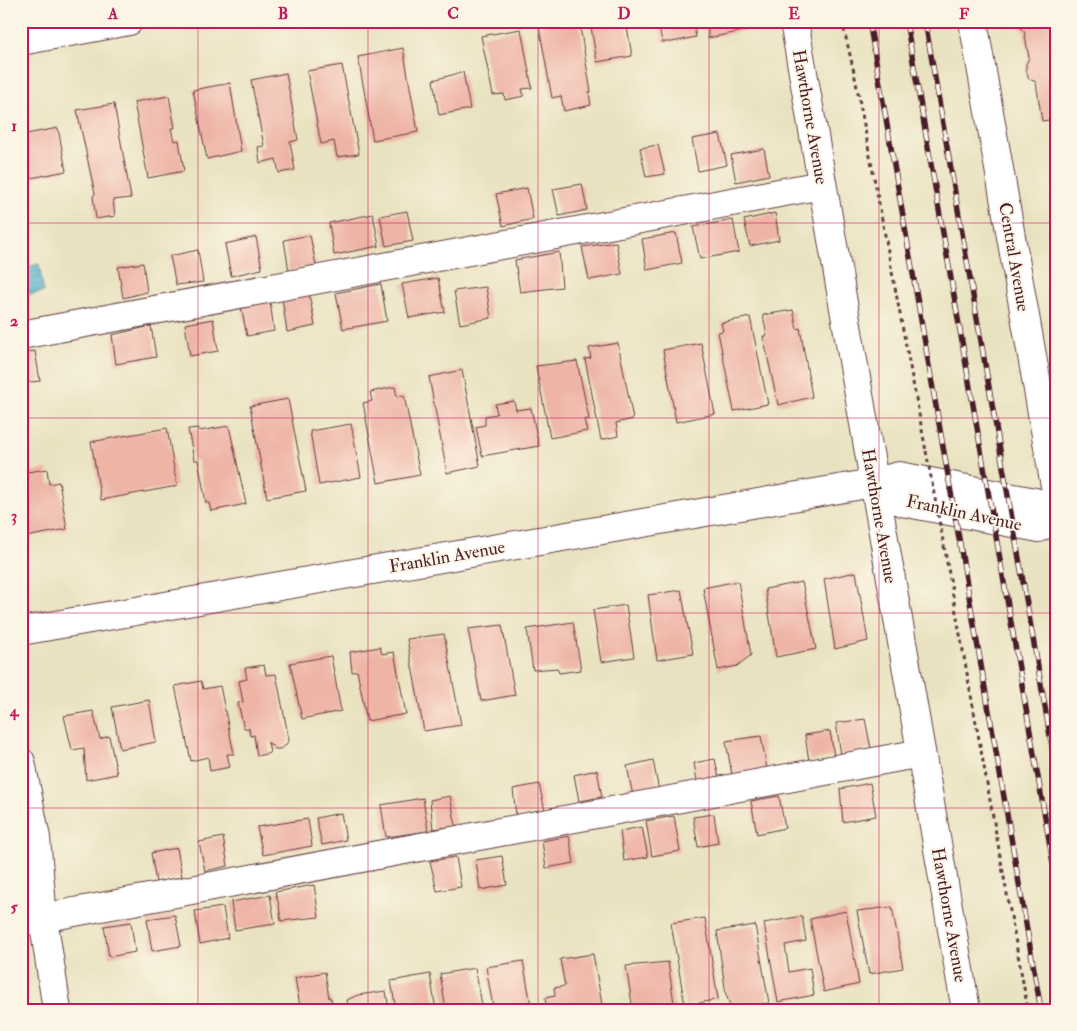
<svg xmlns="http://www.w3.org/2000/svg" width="1077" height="1031" viewBox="0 0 1077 1031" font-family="'IM FELL Double Pica',serif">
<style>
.water{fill:url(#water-rules);stroke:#4c6a7b}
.building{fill:#eeb4a6}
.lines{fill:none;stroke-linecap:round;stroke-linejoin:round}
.minor-casing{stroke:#623c41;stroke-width:30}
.path{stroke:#623c41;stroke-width:3;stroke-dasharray:4 4;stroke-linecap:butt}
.minor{stroke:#fff;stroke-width:28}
.rail-casing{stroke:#4a1f2b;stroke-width:5.5}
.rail{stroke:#fcf5e5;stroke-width:4;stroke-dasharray:11;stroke-linecap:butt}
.path-bridge{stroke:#623c41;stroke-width:3;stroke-dasharray:4 4;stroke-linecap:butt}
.grid{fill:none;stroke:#c2185b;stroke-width:1;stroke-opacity:0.55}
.labels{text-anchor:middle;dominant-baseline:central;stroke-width:4;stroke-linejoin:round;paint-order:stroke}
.street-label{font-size:18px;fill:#4a1f2b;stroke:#fcf5e5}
.neatline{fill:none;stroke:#c2185b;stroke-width:2}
.grid-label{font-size:16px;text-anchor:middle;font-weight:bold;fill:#c2185b}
</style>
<defs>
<pattern id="water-rules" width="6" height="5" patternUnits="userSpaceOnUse" patternTransform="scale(1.25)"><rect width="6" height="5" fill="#4db4cb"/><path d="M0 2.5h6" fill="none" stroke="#4292a5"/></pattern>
</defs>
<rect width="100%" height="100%" fill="#fcf5e5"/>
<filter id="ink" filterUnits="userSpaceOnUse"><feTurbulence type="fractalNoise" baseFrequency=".02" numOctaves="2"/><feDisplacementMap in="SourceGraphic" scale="10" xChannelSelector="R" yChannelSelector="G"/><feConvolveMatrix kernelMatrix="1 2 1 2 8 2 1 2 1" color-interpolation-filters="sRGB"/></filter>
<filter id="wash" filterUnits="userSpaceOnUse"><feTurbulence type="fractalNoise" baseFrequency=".0096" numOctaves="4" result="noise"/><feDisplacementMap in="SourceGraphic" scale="20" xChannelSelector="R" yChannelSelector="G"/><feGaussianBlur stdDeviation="1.12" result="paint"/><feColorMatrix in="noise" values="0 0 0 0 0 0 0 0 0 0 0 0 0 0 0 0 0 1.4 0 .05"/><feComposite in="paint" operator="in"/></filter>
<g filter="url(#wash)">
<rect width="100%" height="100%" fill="#e9e2c0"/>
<polygon class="water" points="39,264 44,292 21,296 21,271 26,267"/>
<g id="blocks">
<g class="building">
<polygon points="564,21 579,21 591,92 589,92 591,105 564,111 561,96 552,98 539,26"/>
<polygon points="620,21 626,21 632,56 597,62 591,27"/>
<polygon points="658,21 693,21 696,37 672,42 662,42"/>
<polygon points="708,21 748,21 749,30 708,38"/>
<polygon points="1018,21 1056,21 1056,119 1042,121 1036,82 1029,79 1026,70 1026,64 1029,58 1024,31 1019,26"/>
<polygon points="521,29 532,88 522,89 524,96 505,100 504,94 493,95 481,36"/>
<polygon points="403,48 418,132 373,140 358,57"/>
<polygon points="342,65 359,154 337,157 334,141 321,144 307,71"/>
<polygon points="463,72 470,109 439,115 433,80"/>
<polygon points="286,73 298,140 290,142 295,170 279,173 276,159 260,163 258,147 264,146 251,80"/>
<polygon points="230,83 241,151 207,159 193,90"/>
<polygon points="169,96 175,128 171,128 174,141 179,140 184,171 148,178 134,102"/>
<polygon points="114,104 131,198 113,200 115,216 96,219 93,196 95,194 77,110"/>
<polygon points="58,128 66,171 21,180 21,135"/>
<polygon points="720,134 727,165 698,171 692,139"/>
<polygon points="658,145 665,174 646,177 640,148"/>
<polygon points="764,149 769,175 736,182 731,155"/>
<polygon points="582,184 587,210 559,216 553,189"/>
<polygon points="527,188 533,219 503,226 496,194"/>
<polygon points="407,211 413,241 386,246 380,216"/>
<polygon points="775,213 779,240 750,246 744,220"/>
<polygon points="373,214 379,246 334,255 329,223"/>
<polygon points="733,220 739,252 700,259 693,227"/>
<polygon points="676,233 682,263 647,270 642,239"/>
<polygon points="310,235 316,265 289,271 284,240"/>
<polygon points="256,237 262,269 231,276 225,244"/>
<polygon points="616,242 622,274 589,280 582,247"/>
<polygon points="198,250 203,282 176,285 170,256"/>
<polygon points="559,252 562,287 520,292 515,260"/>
<polygon points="143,263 147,292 123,298 118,267"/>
<polygon points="438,278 445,312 409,318 402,284"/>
<polygon points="381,284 387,321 343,329 336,293"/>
<polygon points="486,287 491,318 460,324 454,291"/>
<polygon points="309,293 315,326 287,332 282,298"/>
<polygon points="270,301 274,331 247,336 241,306"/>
<polygon points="793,310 797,329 800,328 812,397 778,405 763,336 767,336 763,315"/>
<polygon points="750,317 768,404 734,411 718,332 723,331 721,323"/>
<polygon points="213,319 218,351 190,356 185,324"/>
<polygon points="151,326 156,357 116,364 112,335"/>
<polygon points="618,343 633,419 616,423 618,436 601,440 585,359 591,358 589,348"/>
<polygon points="701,343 715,414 676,422 663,350"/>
<polygon points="35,351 40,381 21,383 21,353"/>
<polygon points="577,361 589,419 584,420 587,431 550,438 536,366"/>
<polygon points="462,370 480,466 447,473 429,377"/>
<polygon points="395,387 397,397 404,395 420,475 378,483 363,403 372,401 370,392"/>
<polygon points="288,399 306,491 267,498 250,406"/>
<polygon points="514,401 516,410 531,408 539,446 482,456 476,427 485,425 485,416 497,414 495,404"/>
<polygon points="351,424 361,477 319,485 310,431"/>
<polygon points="229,426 246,504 211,511 209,503 206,503 198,460 194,460 188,429 199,428 199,431"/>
<polygon points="167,428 177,486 101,500 91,442"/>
<polygon points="47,469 49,484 59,482 67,529 26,537 21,512 21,473"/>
<polygon points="856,572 868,641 835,649 824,579"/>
<polygon points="738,581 751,655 737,666 718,670 703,588"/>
<polygon points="802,582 816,649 776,657 765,589"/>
<polygon points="681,590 693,654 657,660 648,595"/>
<polygon points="626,605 634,657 601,662 593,610"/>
<polygon points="573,622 581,670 559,673 557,668 533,670 527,629"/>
<polygon points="502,625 515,695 481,701 468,629"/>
<polygon points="444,634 461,725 424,731 407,639"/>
<polygon points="380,647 382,654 394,652 406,714 367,721 357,671 352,672 350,652"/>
<polygon points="331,656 341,711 302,719 290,663"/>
<polygon points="264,665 266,675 276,674 289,740 285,746 280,749 275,749 268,742 270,753 257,756 254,735 250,736 249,728 244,728 238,703 243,702 239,681 247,679 245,668"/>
<polygon points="201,681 203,689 220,686 234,754 227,754 230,767 210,771 208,757 191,761 175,686"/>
<polygon points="149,700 156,742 120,749 112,707"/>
<polygon points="93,711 100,739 109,736 117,774 86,780 84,748 72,750 64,716"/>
<polygon points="865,719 871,749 841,755 836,723"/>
<polygon points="830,731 834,756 809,761 805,735"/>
<polygon points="761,736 767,769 732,775 726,741"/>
<polygon points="715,759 719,779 697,781 694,763"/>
<polygon points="653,760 659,791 633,796 627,766"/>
<polygon points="597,770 602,797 579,801 574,775"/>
<polygon points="870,783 876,816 843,822 840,789"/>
<polygon points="539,784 545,811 516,816 513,789"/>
<polygon points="450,796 456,826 433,829 430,800"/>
<polygon points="779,796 785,828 757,834 751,801"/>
<polygon points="423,798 428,831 386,837 381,805"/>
<polygon points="341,813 346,840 322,845 316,818"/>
<polygon points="714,814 718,843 698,847 693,817"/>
<polygon points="674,816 680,851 652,856 646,821"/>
<polygon points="308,819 312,846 263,855 257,827"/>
<polygon points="642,827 648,857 624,861 620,831"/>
<polygon points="569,836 574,863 546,868 542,841"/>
<polygon points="223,837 228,866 205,871 199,842"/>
<polygon points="177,848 182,877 156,882 151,853"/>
<polygon points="502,856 507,885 480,890 476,860"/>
<polygon points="456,857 461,887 437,891 430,861"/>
<polygon points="314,885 319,917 281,921 279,905 275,892"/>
<polygon points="270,895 275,924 235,930 231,902"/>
<polygon points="223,907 228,938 200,944 195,911"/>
<polygon points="892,907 903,968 869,974 857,911"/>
<polygon points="846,911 859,984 824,992 810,919"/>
<polygon points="175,915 181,946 152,951 147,919"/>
<polygon points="802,916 806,941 785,945 789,972 810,968 814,995 778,1002 764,923"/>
<polygon points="705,918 718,999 685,1006 671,923"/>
<polygon points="131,922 135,952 109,957 104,926"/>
<polygon points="755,925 769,1003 732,1009 726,995 717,931"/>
<polygon points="593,954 603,1010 547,1010 545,998 555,996 554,988 565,986 560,959"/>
<polygon points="523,961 532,1010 486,1010 493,1007 486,967"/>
<polygon points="668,962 675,1010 633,1010 626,966"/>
<polygon points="475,968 483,1010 446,1010 440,974"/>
<polygon points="325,972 329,998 331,998 333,1007 336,1007 336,1010 297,1010 300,1006 295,978"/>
<polygon points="430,974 436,1010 396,1010 391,981"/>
<polygon points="386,991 389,1010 349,1010 347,1000 358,995"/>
</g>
</g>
</g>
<g filter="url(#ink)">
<use href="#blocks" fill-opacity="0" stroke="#623c41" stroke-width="1"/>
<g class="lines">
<g class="minor-casing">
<g id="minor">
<polyline points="794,21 966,1010"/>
<polyline points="973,21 1056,492"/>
<polyline points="21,41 129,21"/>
<polyline points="21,335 822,185"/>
<polyline points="873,483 902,502 1039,528 1056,516"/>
<polyline points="21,631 873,483 899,476 1035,502 1056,512"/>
<polyline points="21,762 36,838 43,918 57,1010"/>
<polyline points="21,922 921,753"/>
</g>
</g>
<g class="path">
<polyline points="842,21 854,72 926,451"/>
<polyline points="944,546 1028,1010"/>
</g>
<use href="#minor" class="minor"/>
<g class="rail-casing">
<g id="rail">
<polyline points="869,21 1041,1010"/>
<polyline points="906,21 1056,880"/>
<polyline points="925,21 1056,770"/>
</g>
</g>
<use href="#rail" class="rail"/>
<polyline class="path-bridge" points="926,451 944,546"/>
</g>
</g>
<path class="grid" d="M 198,21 L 198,1010M 368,21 L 368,1010M 538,21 L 538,1010M 709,21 L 709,1010M 879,21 L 879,1010M 21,223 L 1056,223M 21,418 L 1056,418M 21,613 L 1056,613M 21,808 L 1056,808"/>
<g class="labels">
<g class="street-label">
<text transform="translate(810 117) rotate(80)">Hawthorne Avenue</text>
<text transform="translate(1014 257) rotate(80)">Central Avenue</text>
<text transform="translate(964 513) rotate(12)">Franklin Avenue</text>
<text transform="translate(879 516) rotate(80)">Hawthorne Avenue</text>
<text transform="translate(447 557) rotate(-10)">Franklin Avenue</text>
<text transform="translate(949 915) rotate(80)">Hawthorne Avenue</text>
</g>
</g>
<rect width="1077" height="1031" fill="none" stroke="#fcf5e5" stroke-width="55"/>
<rect x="28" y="28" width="1022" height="976" class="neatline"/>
<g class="grid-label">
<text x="113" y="19">A</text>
<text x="283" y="19">B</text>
<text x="453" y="19">C</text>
<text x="624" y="19">D</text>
<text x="794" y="19">E</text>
<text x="964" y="19">F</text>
<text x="14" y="131">1</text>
<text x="14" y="326">2</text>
<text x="14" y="521">3</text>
<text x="14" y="716">4</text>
<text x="14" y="912">5</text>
</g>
</svg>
